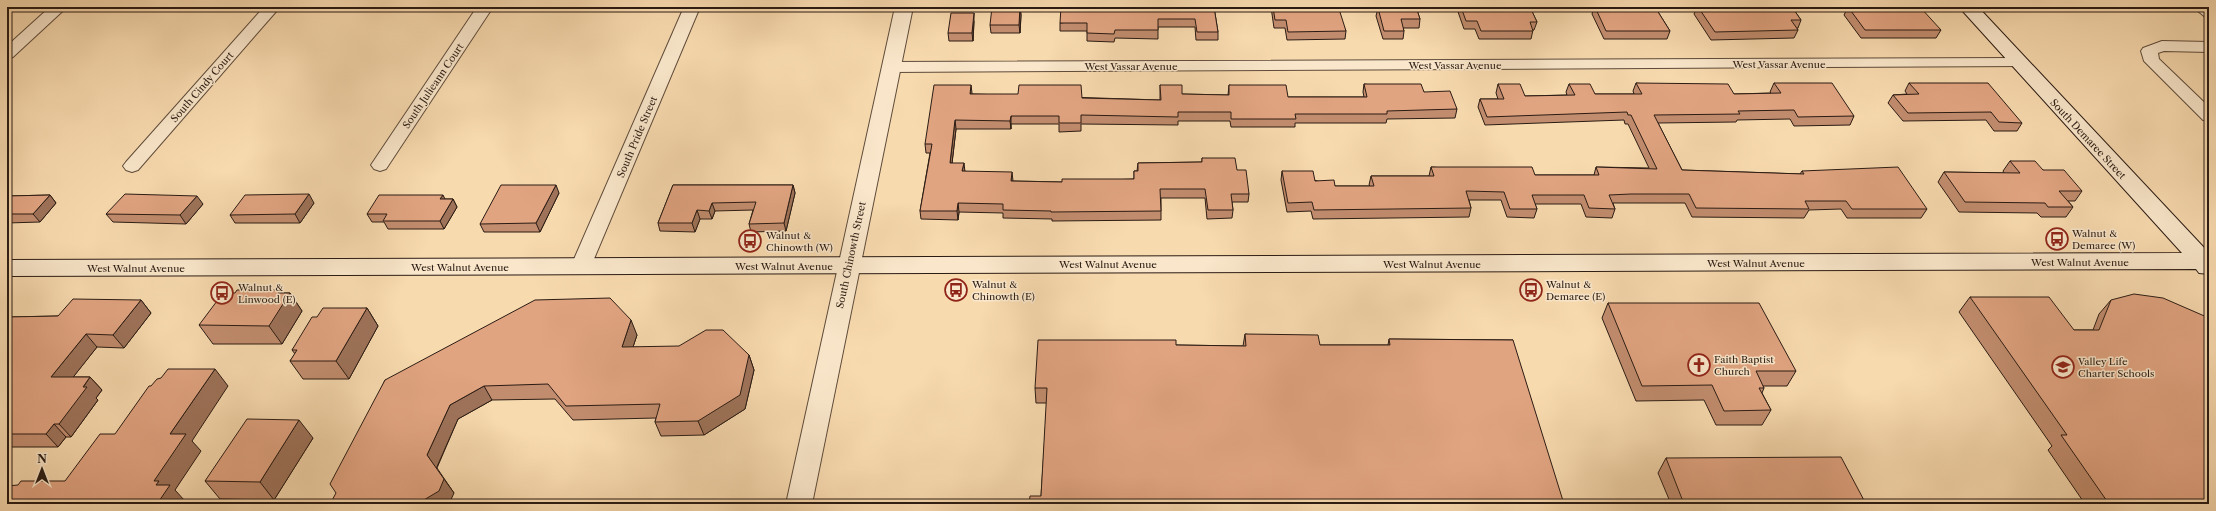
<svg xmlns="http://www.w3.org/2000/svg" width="2216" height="511" viewBox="0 0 2216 511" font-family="'Libre Caslon Text',serif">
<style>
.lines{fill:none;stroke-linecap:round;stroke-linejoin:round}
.minor-casing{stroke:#5e4b3a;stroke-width:2}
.tertiary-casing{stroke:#5e4b3a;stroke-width:2}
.secondary-casing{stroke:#2a1b13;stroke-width:2}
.minor{fill:#fae7cb;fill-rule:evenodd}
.tertiary{fill:#fae7cb;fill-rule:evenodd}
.secondary{fill:#fae7cb;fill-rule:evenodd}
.wall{fill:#c28d6f;stroke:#2a1b13}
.shaded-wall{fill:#9e735a;stroke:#2a1b13}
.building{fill:#e1a481;stroke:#2a1b13}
.labels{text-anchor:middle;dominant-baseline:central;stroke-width:3;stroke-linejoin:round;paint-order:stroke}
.street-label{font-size:10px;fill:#2a1b13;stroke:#fae7cb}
.poi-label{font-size:10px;fill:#2a1b13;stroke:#fae7cb;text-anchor:start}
</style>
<rect width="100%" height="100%" fill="#f8daaf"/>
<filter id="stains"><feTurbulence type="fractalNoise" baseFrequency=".005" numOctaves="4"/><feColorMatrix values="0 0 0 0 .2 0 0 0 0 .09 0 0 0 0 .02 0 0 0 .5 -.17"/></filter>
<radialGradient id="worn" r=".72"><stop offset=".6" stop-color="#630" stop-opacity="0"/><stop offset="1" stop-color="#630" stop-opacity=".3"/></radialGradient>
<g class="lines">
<g class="minor-casing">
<g id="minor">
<polygon points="50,7 67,7 13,57 7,59 7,46"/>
<polygon points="264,7 280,7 138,170 132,172 126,170 123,166 126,162"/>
<polygon points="477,7 493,7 386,169 380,171 374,169 371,165"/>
<polygon points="684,7 700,7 591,266 588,271 581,273 574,271 571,266"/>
<polygon points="2193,7 2209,7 2209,18 2204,16"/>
<polygon points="2162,41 2209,42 2209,52 2164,51 2158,53 2159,59 2209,107 2209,121 2203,120 2144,61 2141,51 2143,48"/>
<polygon points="2019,58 2025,60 2027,63 2025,66 891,72 885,70 883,67 885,64 891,62"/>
</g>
</g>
<g class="tertiary-casing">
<polygon id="tertiary" points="895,7 913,7 812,504 786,504"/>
</g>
<g class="secondary-casing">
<polygon id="secondary" points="1959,7 1978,7 2209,253 2209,274 2199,273 2196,269 7,276 7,260 2182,253"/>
</g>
<use href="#minor" class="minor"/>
<use href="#tertiary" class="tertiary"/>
<use href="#secondary" class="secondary"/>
</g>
<g class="wall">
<polygon points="1020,7 1021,15 1020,33 991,33 990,25"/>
<polygon points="1214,7 1218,32 1218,40 1196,40 1195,27 1158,27 1158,39 1115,38 1114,42 1087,41 1087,31 1060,31 1060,23"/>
<polygon points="1271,7 1333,7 1346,31 1345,39 1287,40 1285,28 1274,28"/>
<polygon points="1384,7 1416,7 1420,19 1419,28 1403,28 1404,31 1403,39 1383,39 1376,16 1378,8"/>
<polygon points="1457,7 1530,7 1537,22 1534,30 1533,30 1531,39 1479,39 1475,29 1464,29 1457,9"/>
<polygon points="1594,7 1655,7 1670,31 1667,39 1604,39 1592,14"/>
<polygon points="1697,7 1792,7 1801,20 1798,28 1797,28 1798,30 1794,38 1711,40 1694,14"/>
<polygon points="1848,7 1941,30 1936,38 1861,38 1844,15"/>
<polygon points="974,21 973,41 949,41 948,33"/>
<polygon points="1636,83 1734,94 1771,93 1770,92 1774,83 1854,116 1850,125 1794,126 1790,119 1737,120 1736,122 1658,123 1682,170 1800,174 1802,171 1927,209 1921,218 1847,218 1841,209 1809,210 1804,218 1692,217 1685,203 1613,203 1615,209 1612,218 1586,217 1581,204 1535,204 1537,209 1534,218 1507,217 1501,200 1469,200 1471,208 1469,217 1313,219 1311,211 1287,212 1281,180 1282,171 1335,186 1370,186 1369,185 1371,176 1429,176 1431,167 1535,175 1594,175 1596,167 1649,168 1628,124 1625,124 1624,120 1485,125 1478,107 1480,99 1498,99 1496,93 1498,84 1525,96 1567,95 1566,92 1569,84 1595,94 1634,94 1633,91"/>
<polygon points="1909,83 2022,123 2017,131 1994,131 1986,120 1903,121 1888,103 1893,95 1907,94 1905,91"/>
<polygon points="1364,84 1424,92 1457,109 1455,118 1387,119 1386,123 1295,123 1295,127 1231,127 1230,121 1178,121 1178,125 1081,124 1081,131 1059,132 1059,124 1011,124 1011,129 956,129 952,163 964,171 1013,181 1062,182 1134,179 1134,171 1137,171 1138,163 1202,162 1202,158 1237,170 1249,194 1248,202 1232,202 1233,210 1232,218 1207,219 1205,198 1161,198 1161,220 1052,221 1052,219 1003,218 1003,213 959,212 958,220 921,219 920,211 930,153 926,153 925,144 972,94 1160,100 1160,85 1182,94 1228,95 1229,85 1288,97 1364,97 1363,92"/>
<polygon points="2010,161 2043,170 2082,191 2075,201 2068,201 2073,207 2066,217 2041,217 2037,213 1959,212 1938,182 1944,172 2004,173 2003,171"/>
<polygon points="673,185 793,185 795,193 786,231 751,232 749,224 753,210 715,211 712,219 700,219 695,232 660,231 658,223"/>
<polygon points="559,193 540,232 484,232 480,224"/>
<polygon points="50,195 56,203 40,222 7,223 7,196"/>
<polygon points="445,199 453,199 457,207 444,229 388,229 384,222 372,222 367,214"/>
<polygon points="314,203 300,223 235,223 230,215"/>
<polygon points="203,204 186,224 113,222 106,214"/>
<polygon points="282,293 290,293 302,311 282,344 213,344 199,325"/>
<polygon points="1970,297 2074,330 2093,330 2099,314 2111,300 2209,504 2085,504 2048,450 2052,446 1959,312"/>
<polygon points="141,300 151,313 124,348 97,347 73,377 90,377 102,390 96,398 98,400 71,437 66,437 58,447 7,447 7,317 58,316"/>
<polygon points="1608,303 1796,371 1787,386 1763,386 1764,388 1762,393 1771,410 1762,425 1716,425 1704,400 1636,401 1602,318"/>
<polygon points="367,308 378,326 349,379 303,379 290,361 295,354 292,350 317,317"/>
<polygon points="1245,334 1320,345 1388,345 1389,339 1513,340 1041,496 1047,403 1036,403 1035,388 1176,345 1243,346"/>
<polygon points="637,335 633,347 749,355 754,370 745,409 704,435 661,436 655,422 656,418 573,420 555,399 492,400 458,419 437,468 454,493 336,493 385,380"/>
<polygon points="313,438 274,500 220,499 205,481"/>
<polygon points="1666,458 1866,504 1671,504 1658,473"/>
</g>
<g class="shaded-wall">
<polygon points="1020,7 1021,15 1020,33 1019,25"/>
<polygon points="974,13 974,21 973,41 972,33"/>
<polygon points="971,85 972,93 971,102 970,94"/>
<polygon points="1011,116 1011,129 1010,121"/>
<polygon points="955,120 956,129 951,172 950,163"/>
<polygon points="964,163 965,172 962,171"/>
<polygon points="1012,172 1013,181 1011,190 1011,181"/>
<polygon points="556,185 559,193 540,232 536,223"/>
<polygon points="793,185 795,193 786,231 784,223"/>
<polygon points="309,194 314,203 300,223 295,214"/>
<polygon points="50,195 56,203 40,222 33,214"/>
<polygon points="443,195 447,203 440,199"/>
<polygon points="197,196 203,204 186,224 180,215"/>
<polygon points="453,199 457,207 444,229 440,221"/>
<polygon points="712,203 715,211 712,219 709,211"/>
<polygon points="958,203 959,212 958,220 957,211"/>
<polygon points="697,210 700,219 695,232 692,223"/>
<polygon points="280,290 286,299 290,293 302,311 282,344 269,326 278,293"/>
<polygon points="141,300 151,313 124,348 113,335"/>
<polygon points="367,308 378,326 349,379 336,361"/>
<polygon points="631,320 637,335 628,362 622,347"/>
<polygon points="86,334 97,347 63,390 51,377"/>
<polygon points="749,355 754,370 745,409 704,435 698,421"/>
<polygon points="215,369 228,386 192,441 201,451 175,490 185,501 183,504 157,504 156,485 154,481 170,434"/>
<polygon points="90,377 102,390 96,398 98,400 71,437 59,424"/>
<polygon points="484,386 492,400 458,419 436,469 427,455 450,405"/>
<polygon points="299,420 313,438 274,500 260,482"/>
<polygon points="54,424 66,437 58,447 46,434"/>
<polygon points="444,479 454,493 449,504 417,504"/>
</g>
<g class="building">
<polygon points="992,7 1020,7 1019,25 990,25"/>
<polygon points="1061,7 1214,7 1218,32 1197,32 1195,19 1158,19 1158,30 1115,30 1114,34 1087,33 1087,23 1060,23"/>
<polygon points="1273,7 1333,7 1334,9 1339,9 1346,31 1288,32 1286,20 1275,20"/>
<polygon points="1388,7 1416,7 1420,19 1401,19 1404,31 1384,31 1378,8"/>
<polygon points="1461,7 1530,7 1537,22 1530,22 1533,31 1481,31 1477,21 1466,21"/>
<polygon points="1595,7 1655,7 1670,31 1606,31"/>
<polygon points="1698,7 1792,7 1801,20 1791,20 1798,30 1715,32"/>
<polygon points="1848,7 1920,7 1941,30 1865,30"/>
<polygon points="951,13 974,13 972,33 948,33"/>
<polygon points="1636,83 1728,84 1734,94 1781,93 1774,83 1832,83 1854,116 1798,117 1794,110 1738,111 1740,114 1654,115 1682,170 1804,174 1802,171 1898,167 1927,209 1852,209 1846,201 1805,201 1809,209 1696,208 1689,194 1631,194 1609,195 1615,209 1589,208 1584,195 1532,195 1537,209 1510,209 1504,192 1466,191 1471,208 1314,210 1312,202 1288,203 1282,171 1313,171 1315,181 1334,180 1335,186 1374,186 1371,176 1434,176 1431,167 1532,167 1535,175 1599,175 1596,167 1657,169 1631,115 1628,115 1627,112 1487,117 1480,99 1504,99 1498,84 1520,84 1525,96 1575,95 1569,84 1590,84 1595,94 1642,94"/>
<polygon points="1909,83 1988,83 2022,123 1999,122 1991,112 1908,113 1893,95 1919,94"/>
<polygon points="1364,84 1421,84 1424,92 1450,91 1457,109 1387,111 1387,114 1295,114 1296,119 1231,119 1231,112 1178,112 1178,117 1081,115 1081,123 1059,123 1059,116 1011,116 1010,121 955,120 950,163 964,163 962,171 1012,172 1011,181 1062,182 1062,179 1134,179 1134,171 1138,171 1138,163 1202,162 1202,158 1235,158 1237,170 1246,170 1249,194 1231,194 1233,210 1208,210 1205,189 1160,189 1161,211 1051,212 1051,211 1003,210 1003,204 958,203 957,211 920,211 932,144 925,144 934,85 971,85 970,94 1018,94 1019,85 1081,85 1082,98 1161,100 1160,85 1182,85 1182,94 1229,95 1229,85 1286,85 1288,97 1367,97"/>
<polygon points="2010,161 2035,161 2043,170 2064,170 2082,191 2059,191 2073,207 2048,207 2045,203 1965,202 1944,172 2020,173"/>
<polygon points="501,185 556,185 536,223 480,224"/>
<polygon points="673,185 793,185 784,223 749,224 756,202 712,203 709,211 697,210 692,223 658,223"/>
<polygon points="125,194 197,196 180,215 106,214"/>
<polygon points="309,194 295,214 230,215 245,195"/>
<polygon points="50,195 33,214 7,214 7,196"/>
<polygon points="379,195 443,195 440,199 453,199 440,221 383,221 387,214 367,214"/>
<polygon points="237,290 280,290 278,293 290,293 269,326 199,325 223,293 235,293"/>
<polygon points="2134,294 2163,298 2209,318 2209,504 2109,504 2061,435 2067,435 1970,297 2049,297 2074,330 2099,330 2111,300"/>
<polygon points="610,298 631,320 622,347 679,346 706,330 723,330 749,355 740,395 698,421 655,422 660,404 566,406 548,384 484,386 450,405 427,455 444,479 439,491 417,504 330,504 336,493 330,484 385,380 535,300"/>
<polygon points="73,299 141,300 113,335 86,334 51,377 90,377 83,387 87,387 59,424 54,424 46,434 7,434 7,317 58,316"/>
<polygon points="1608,303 1759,303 1796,371 1756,371 1764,388 1759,388 1771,410 1724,411 1712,385 1642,386"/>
<polygon points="323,308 367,308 336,361 290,361 297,350 292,350 312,317 317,317"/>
<polygon points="1245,334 1318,335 1320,345 1390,345 1389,339 1513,340 1564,504 1029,504 1030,496 1041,496 1047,388 1035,388 1038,340 1176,340 1176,345 1246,346"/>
<polygon points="168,369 215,369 170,434 186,434 154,481 159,481 156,485 170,485 157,504 7,504 7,486 18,485 21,481 65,481 100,434 115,434 149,386 151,386 157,379 161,378"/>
<polygon points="247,419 299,420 260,482 205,481"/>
<polygon points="1841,457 1866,504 1684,504 1666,458"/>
</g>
<defs>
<g id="bus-ring" transform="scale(1.15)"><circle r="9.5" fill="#fae7cb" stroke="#8f2418" stroke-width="1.5"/><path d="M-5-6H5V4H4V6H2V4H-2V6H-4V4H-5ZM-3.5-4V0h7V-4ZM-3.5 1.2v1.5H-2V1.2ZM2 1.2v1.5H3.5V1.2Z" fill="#8f2418"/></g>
<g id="church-ring" transform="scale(1.15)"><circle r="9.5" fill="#fae7cb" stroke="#8f2418" stroke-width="1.5"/><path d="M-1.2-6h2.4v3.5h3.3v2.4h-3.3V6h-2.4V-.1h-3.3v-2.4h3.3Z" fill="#8f2418"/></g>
<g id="school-ring" transform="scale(1.15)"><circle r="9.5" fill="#fae7cb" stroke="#8f2418" stroke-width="1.5"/><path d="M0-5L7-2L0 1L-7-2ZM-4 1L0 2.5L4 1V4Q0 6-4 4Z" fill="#8f2418"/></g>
</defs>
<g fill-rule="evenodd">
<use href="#bus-ring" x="2057" y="239"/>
<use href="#bus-ring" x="750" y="241"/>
<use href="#bus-ring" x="956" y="290"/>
<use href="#bus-ring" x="1531" y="290"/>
<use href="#bus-ring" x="222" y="293"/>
<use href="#church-ring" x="1699" y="365"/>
<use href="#school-ring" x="2063" y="367"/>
</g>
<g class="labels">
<g class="street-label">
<text x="1779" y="64">West Vassar Avenue</text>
<text x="1455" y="65">West Vassar Avenue</text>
<text x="1131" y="66">West Vassar Avenue</text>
<text transform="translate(433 86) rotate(-56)">South Julieann Court</text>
<text transform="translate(202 87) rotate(-49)">South Cindy Court</text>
<text transform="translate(637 137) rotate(-67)">South Pride Street</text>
<text transform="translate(2088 139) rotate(47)">South Demaree Street</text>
<text transform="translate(851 255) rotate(-78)">South Chinowth Street</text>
<text x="2080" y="262">West Walnut Avenue</text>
<text x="1756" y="263">West Walnut Avenue</text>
<text x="1108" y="264">West Walnut Avenue</text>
<text x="1432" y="264">West Walnut Avenue</text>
<text x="784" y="266">West Walnut Avenue</text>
<text x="460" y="267">West Walnut Avenue</text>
<text x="136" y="268">West Walnut Avenue</text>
</g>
<g class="poi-label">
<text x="2072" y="233">Walnut &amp;<tspan x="2072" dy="12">Demaree (W)</tspan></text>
<text x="766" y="235">Walnut &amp;<tspan x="766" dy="12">Chinowth (W)</tspan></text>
<text x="972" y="284">Walnut &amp;<tspan x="972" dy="12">Chinowth (E)</tspan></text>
<text x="1546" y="284">Walnut &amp;<tspan x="1546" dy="12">Demaree (E)</tspan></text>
<text x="238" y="287">Walnut &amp;<tspan x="238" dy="12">Linwood (E)</tspan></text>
<text x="1714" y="359">Faith Baptist<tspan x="1714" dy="12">Church</tspan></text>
<text x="2078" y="361">Valley Life<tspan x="2078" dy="12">Charter Schools</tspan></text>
</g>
</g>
<rect width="2216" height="511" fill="none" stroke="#f8daaf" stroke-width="24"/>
<rect x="8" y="8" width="2200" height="495" fill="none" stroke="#2a1b13" stroke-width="2"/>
<rect x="12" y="12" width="2192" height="487" fill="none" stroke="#2a1b13"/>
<g transform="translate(42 469)" stroke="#fae7cb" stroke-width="3" paint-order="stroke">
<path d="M0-3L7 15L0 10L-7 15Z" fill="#2a1b13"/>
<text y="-6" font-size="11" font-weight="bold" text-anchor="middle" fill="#2a1b13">N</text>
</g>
<rect width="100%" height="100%" filter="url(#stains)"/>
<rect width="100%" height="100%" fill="url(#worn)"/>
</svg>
